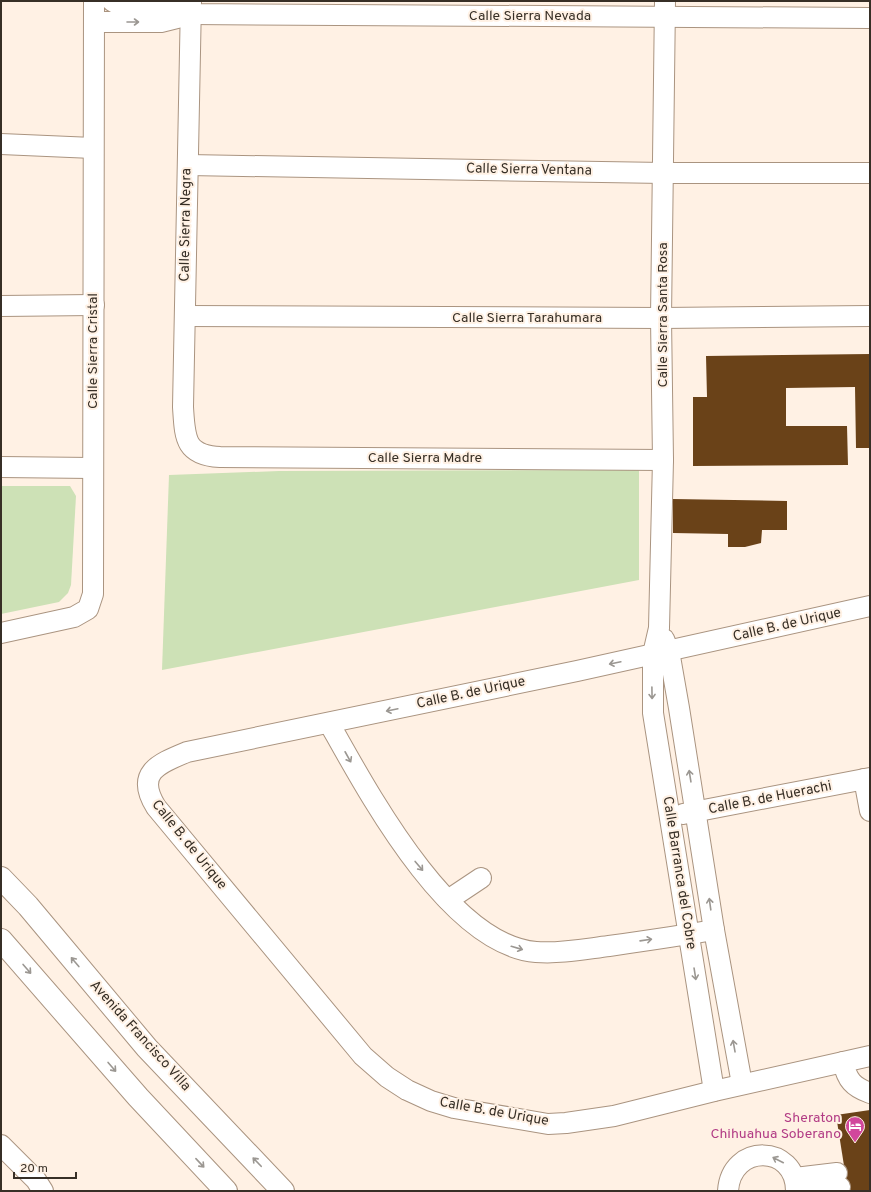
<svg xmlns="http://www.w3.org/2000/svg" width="871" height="1192" viewBox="0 0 871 1192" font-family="Overpass,sans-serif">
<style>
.green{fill:#cde1b6}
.building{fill:#6a4218}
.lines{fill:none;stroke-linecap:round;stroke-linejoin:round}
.minor-casing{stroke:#aa9480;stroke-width:22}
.major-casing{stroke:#aa9480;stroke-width:24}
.minor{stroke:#fff;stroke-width:20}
.major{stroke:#fff;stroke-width:22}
.oneway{stroke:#9b9792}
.labels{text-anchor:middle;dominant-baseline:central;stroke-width:4;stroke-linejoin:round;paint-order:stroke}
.street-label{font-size:14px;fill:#372f26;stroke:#fff1e4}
.hotel-label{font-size:14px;fill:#b23c85;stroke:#fff1e4;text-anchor:end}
</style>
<rect width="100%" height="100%" fill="#fff1e4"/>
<g class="green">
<polygon points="639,470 639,580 162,670 169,475 279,471"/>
<polygon points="1,486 70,486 76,496 71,585 68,593 59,602 1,614"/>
</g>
<g class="building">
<polygon points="870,354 870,448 856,448 855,387 786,388 786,426 847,426 848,465 693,466 693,397 707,397 706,356"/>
<polygon points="673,499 787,501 787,530 762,530 761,543 745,547 728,547 728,534 673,533"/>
<polygon points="870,1110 870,1191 848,1191 836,1115"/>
</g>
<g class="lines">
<g class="minor-casing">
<g id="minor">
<polyline points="112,1 117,4 166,8 190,14 870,18"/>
<path d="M 191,1 L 183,407 C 185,437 184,455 220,457 L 663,460"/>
<polyline points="665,1 661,318 663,460 659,628 653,654 653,713 714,1091"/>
<polyline points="94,22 161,22 189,15"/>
<polyline points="1,144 93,148"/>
<polyline points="188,165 664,173 870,173"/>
<polyline points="1,306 94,305"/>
<polyline points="185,316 661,318 870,316"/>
<polyline points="1,467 92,468"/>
<path d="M 870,606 L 577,671 L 187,752 C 158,764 135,773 156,807 L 363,1056 L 387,1077 L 407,1090 L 431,1101 L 454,1108 L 548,1124 L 566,1123 L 614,1116 L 714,1091 L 870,1056"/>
<polyline points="1,633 74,617 88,609 93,594 94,1"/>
<polyline points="664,639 669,651 679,708 714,930 742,1084"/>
<path d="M 329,723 C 368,792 449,945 536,952 C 560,954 585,949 609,946 C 644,941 679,936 714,930"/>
<polyline points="864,779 870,811"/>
<polyline points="683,814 870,778"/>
<polyline points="448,900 481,878"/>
<path d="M 843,1062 C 847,1080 853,1087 870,1093"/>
<polyline points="1,1145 36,1180 43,1191"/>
<polyline points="795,1178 837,1173"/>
<path d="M 728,1191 C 731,1143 796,1144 796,1191"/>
<polyline points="805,1191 840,1187"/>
</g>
</g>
<g class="major-casing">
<g id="major">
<polyline points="1,878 28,906 147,1048 283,1191"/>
<polyline points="1,940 138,1097 226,1191"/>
</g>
</g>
<use href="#minor" class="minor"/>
<use href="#major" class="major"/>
</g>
<defs><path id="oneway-shaft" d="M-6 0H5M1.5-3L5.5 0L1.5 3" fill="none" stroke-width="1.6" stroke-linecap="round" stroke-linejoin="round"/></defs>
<g class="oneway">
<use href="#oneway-shaft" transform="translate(133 22)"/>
<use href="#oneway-shaft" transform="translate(615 663) rotate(168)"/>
<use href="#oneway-shaft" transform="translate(652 693) rotate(89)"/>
<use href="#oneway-shaft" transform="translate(392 710) rotate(168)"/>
<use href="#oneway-shaft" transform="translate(348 757) rotate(61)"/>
<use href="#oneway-shaft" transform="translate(690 776) rotate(-99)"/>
<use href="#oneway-shaft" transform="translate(419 866) rotate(50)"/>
<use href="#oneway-shaft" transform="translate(710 904) rotate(-98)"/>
<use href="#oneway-shaft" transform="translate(646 940) rotate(-8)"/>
<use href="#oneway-shaft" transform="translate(517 948) rotate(16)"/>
<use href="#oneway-shaft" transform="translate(75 962) rotate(-130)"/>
<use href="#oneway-shaft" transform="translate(27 969) rotate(49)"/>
<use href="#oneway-shaft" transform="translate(695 974) rotate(81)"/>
<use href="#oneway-shaft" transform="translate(734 1046) rotate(-100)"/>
<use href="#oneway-shaft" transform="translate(112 1067) rotate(49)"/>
<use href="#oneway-shaft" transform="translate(778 1160) rotate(-153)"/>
<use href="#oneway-shaft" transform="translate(257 1162) rotate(-134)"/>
<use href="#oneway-shaft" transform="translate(200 1163) rotate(47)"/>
</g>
<defs>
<g id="hotel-pin" transform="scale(1)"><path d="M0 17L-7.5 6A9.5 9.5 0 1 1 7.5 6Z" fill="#d1479c" stroke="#fff1e4"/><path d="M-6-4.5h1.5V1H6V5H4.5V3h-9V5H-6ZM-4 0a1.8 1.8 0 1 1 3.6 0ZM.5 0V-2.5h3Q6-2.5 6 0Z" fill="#fff"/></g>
</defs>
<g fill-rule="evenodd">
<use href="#hotel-pin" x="855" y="1126"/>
</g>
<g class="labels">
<g class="street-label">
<text x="530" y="16">Calle Sierra Nevada</text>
<text transform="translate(529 170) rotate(1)">Calle Sierra Ventana</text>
<text transform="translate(186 225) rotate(-89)">Calle Sierra Negra</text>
<text transform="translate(663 315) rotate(-90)">Calle Sierra Santa Rosa</text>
<text x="527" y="318">Calle Sierra Tarahumara</text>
<text transform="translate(93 351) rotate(-90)">Calle Sierra Cristal</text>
<text x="425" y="458">Calle Sierra Madre</text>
<text transform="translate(787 625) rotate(-13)">Calle B. de Urique</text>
<text transform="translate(471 693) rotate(-12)">Calle B. de Urique</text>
<text transform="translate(770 798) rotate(-11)">Calle B. de Huerachi</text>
<text transform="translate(189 845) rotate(51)">Calle B. de Urique</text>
<text transform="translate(679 873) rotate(81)">Calle Barranca del Cobre</text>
<text transform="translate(140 1036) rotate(48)">Avenida Francisco Villa</text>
<text transform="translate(494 1112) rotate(10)">Calle B. de Urique</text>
</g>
<g class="hotel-label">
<text x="841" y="1118">Sheraton<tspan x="841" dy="16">Chihuahua Soberano</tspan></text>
</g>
</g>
<rect width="871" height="1192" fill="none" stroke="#372f26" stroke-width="4"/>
<path d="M14 1172v6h62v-6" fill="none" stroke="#372f26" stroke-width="2"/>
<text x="20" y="1172" font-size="12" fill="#372f26" stroke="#fff1e4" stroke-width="3" paint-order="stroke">20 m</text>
</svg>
